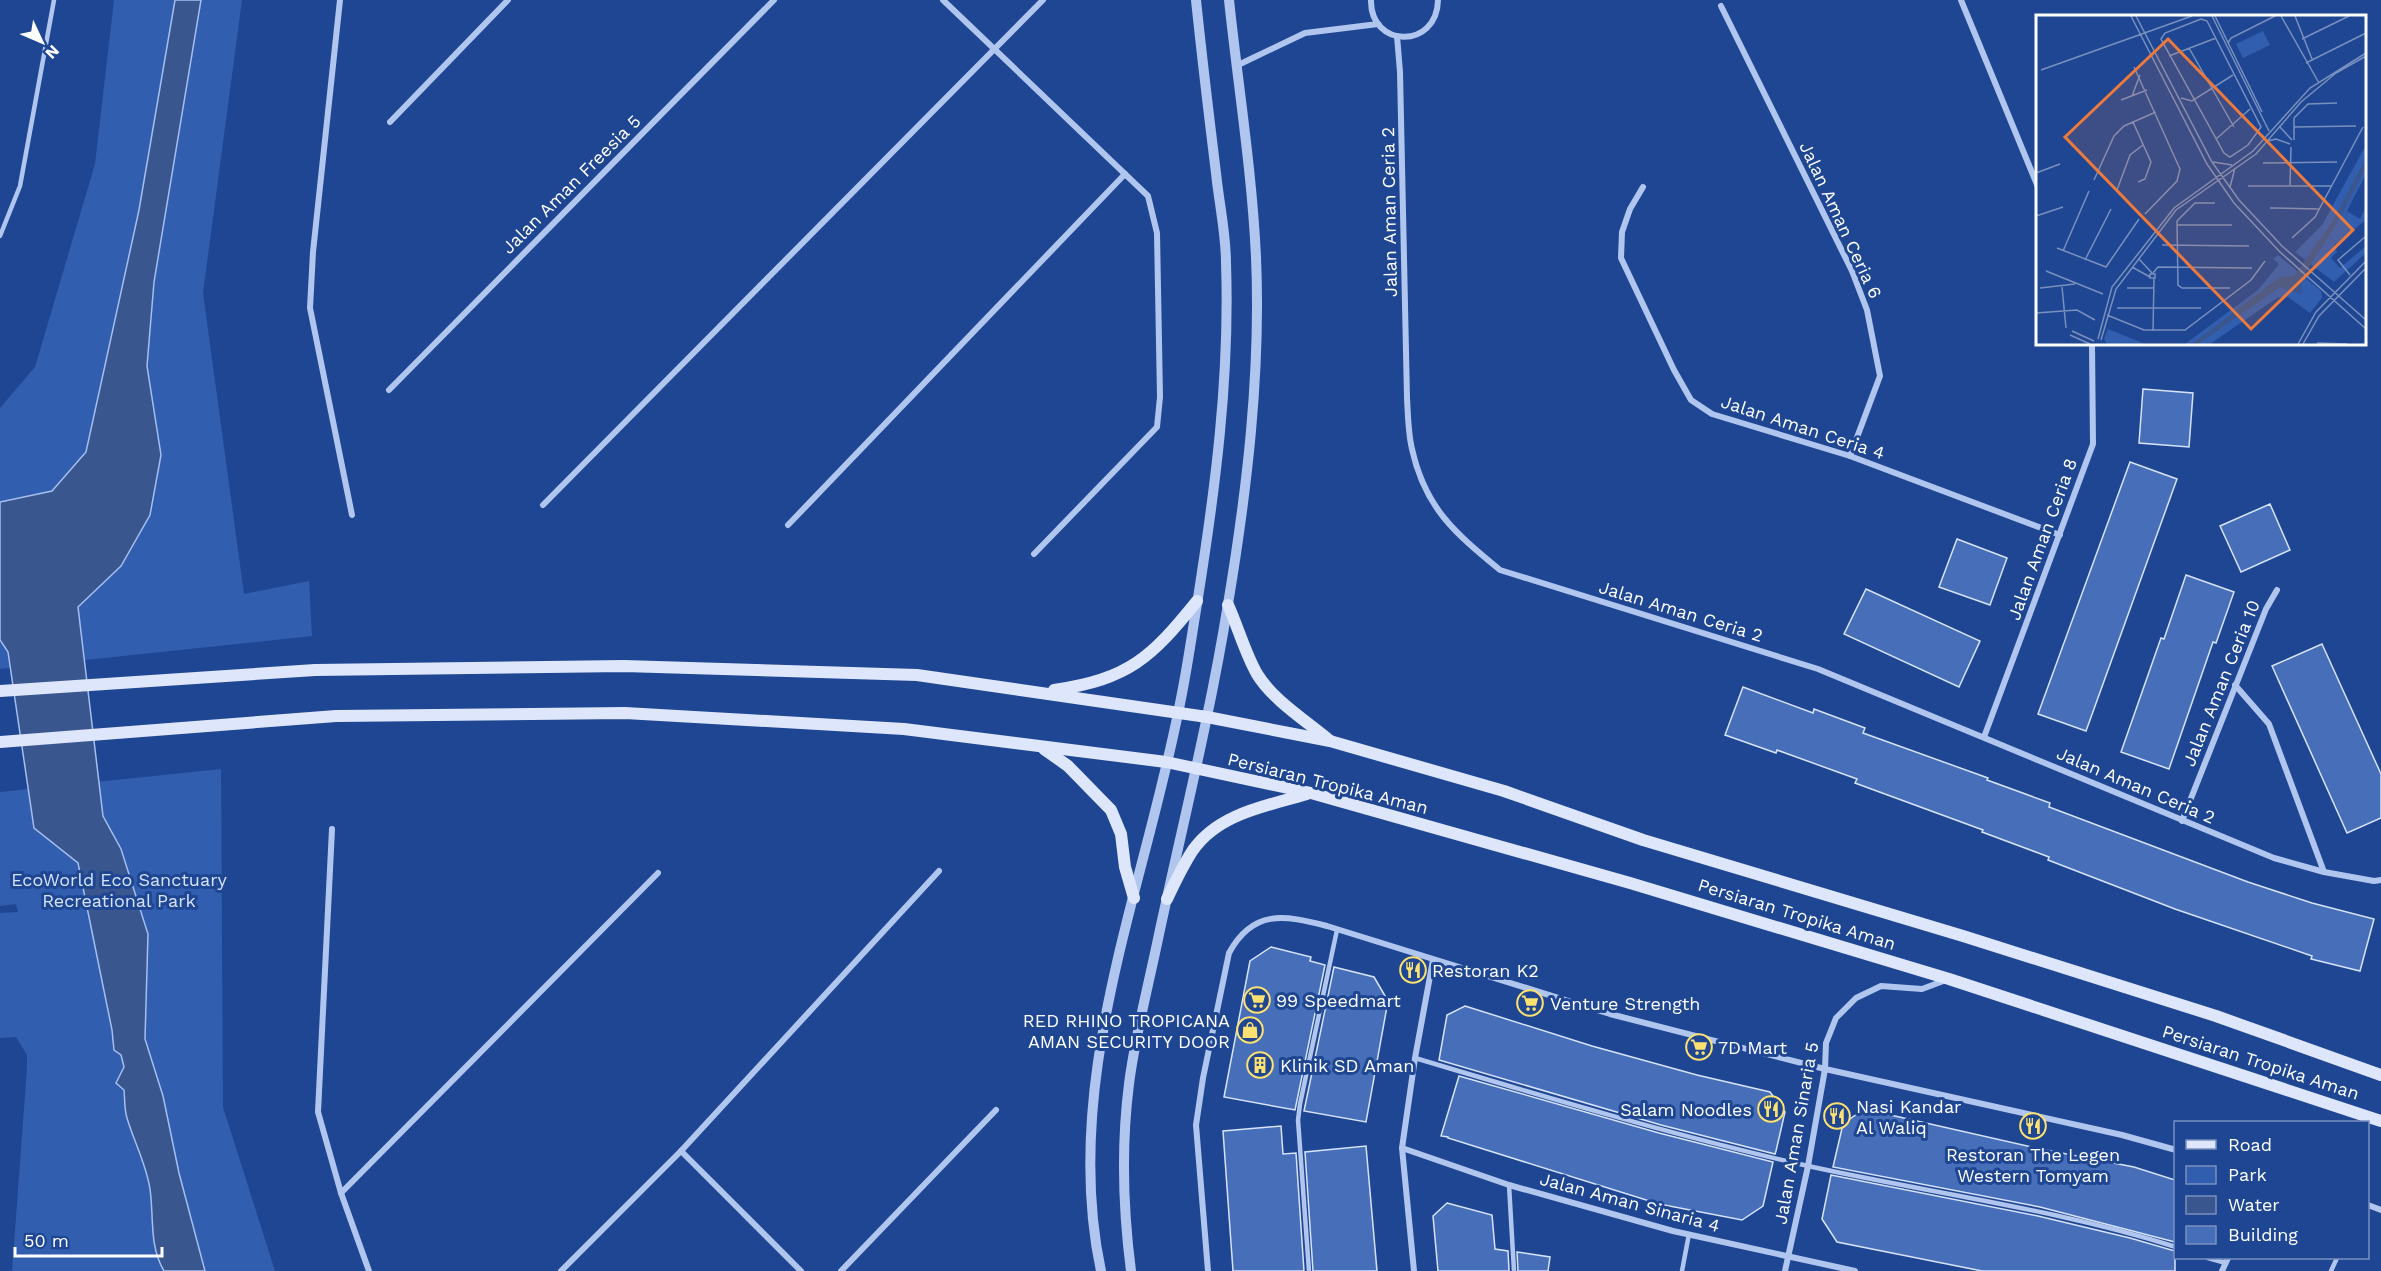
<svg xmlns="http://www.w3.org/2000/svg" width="2381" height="1271" viewBox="0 0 2381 1271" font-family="'Work Sans',sans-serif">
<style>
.green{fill:#325eaf}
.water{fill:#3a568e;stroke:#a4bfef;stroke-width:1.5}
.building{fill:#476fb9;stroke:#d6e3fa;stroke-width:1.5}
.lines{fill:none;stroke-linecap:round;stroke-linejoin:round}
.service{stroke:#b0c6ee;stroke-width:4.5}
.minor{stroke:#b0c6ee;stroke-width:6}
.tertiary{stroke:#b0c6ee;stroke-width:10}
.secondary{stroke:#dde6fa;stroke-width:12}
.labels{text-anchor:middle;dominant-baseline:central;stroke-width:6;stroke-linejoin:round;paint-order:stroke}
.street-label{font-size:18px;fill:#fff;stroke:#1f4692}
.park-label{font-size:18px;fill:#d6e3fa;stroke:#1f4692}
.poi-label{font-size:18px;fill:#fff;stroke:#1f4692;text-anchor:start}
.inset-road{fill:none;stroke:#7990be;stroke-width:1.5}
.view{fill:#ed7a3d;fill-opacity:0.15;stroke:#ed7a3d;stroke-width:3}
.inset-edge{fill:none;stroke:#fff;stroke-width:3}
</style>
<rect width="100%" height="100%" fill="#1f4692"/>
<g class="green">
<polygon points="114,0 242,0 203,293 244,594 309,581 312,636 0,669 0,408 35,367 95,164"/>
<polygon points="221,769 223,1107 275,1271 12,1271 27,1068 27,1055 16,1037 0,1038 0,913 18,912 16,904 0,906 0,792"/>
</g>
<path class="water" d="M 175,0 L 201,0 L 154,282 L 147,366 L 161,455 L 150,515 L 121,566 L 78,607 L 103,816 L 121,849 L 148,934 L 145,1039 L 163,1096 L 179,1173 L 205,1271 L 164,1271 C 149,1246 154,1217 150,1189 C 146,1163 134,1142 127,1118 C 124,1109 125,1099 124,1090 L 116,1083 L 124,1067 L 121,1055 L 114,1050 L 112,1030 L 78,863 L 34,828 L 8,652 L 0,640 L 0,502 L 52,491 L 86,452 L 139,210 Z"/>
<g class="building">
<polygon points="2143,389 2193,393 2189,447 2139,443"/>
<polygon points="2130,462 2177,479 2086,731 2038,714"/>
<polygon points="2270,504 2290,550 2241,572 2220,526"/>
<polygon points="1957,539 2007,558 1990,605 1939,587"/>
<polygon points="2186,575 2234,592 2216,643 2213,642 2169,769 2121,752 2161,638 2164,639"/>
<polygon points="1866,589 1980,641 1959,687 1844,634"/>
<polygon points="2322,644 2381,774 2381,818 2347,833 2272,666"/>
<polygon points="1743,687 1813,713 1814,709 1865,728 1863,733 1988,778 1987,780 2050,803 2049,807 2248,882 2312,903 2374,919 2360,971 2311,959 2312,956 2175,909 2048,860 2049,857 1982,832 1983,830 1855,783 1857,779 1777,750 1776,753 1725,735"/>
<polygon points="1271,947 1311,957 1310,961 1325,965 1295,1110 1224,1097 1250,961"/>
<polygon points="1334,967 1374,977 1388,1001 1366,1122 1304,1111"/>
<polygon points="1465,1006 1592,1046 1697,1075 1770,1092 1785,1112 1776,1151 1775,1154 1661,1125 1439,1060 1447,1015"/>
<polygon points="1459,1076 1659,1133 1773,1162 1763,1206 1742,1220 1659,1204 1448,1138 1448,1137 1441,1136"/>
<polygon points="1864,1109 2036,1148 2134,1167 2175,1180 2175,1242 2040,1207 1833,1167 1843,1124"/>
<polygon points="1281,1126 1283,1154 1296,1153 1304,1271 1233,1271 1223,1131"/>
<polygon points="1366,1146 1377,1271 1313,1271 1305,1152"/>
<polygon points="1831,1175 2038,1216 2130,1238 2175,1251 2175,1271 1982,1271 1837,1242 1822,1219"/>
<polygon points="1447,1203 1492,1215 1495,1249 1508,1251 1509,1271 1438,1271 1433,1216"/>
<polygon points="1517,1252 1550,1257 1548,1271 1518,1271"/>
</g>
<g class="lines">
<g class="service">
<polyline points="0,236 20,186 54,0"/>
<path d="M 1415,1058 C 1545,1097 1676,1136 1808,1166 C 1931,1193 2056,1209 2176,1247"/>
<polyline points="1509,1185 1514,1271"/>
<polyline points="2208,1258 2226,1263"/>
<polyline points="1309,1271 1298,1120 1300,1104 1337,930"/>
<polyline points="1682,1271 1689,1234"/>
<polyline points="2331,1271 2337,1258"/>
</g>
<g class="minor">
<polyline points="340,0 313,252 310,308 352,515"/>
<polyline points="943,0 1148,196 1157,233 1160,397 1157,427 1034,554"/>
<path d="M 1371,0 C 1370,48 1437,50 1438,0"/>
<polyline points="1961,0 2038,187"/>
<polyline points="1721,6 1852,271 1867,310 1880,376 1850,456"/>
<path d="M 1397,36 L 1400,72 L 1407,398 C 1408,414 1408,433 1412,449 C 1425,508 1455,533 1500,570 L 1818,669 L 2274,858 L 2324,872 L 2374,881 L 2381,880"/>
<polyline points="1236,66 1305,33 1378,24"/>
<polyline points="390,122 508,0"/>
<polyline points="1643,187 1630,209 1622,232 1621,258 1674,370 1691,400 1712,414 1850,456 2060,535"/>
<polyline points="389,390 774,0"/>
<polyline points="543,505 1043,0"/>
<polyline points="788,525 1125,174"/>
<polyline points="2235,685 2269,724 2324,872"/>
<polyline points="1984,737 2093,444 2092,344"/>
<polyline points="2182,821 2266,609 2277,590"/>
<polyline points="332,829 318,1112 341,1193 369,1271"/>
<polyline points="1402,1148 1509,1185 1673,1231 1855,1271"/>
<polyline points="681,1151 801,1271"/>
<polyline points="341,1193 658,873"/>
<polyline points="2368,1205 2381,1210"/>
<polyline points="561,1271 681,1151 939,871"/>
<polyline points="841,1271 996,1110"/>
<path d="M 1208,1271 L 1196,1125 L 1203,1078 L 1229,953 C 1253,909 1284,915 1327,926 L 1610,1014 L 1825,1069 L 2122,1135 L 2176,1150"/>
<polyline points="1414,1271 1402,1148 1415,1058 1433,960"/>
<polyline points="1785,1271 1808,1166 1825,1069 1826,1043 1836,1018 1856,998 1881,986 1922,989 1946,980"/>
<polyline points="2222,1271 2228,1258"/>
</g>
<g class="tertiary">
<path d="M 1101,1271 C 1061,1084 1142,894 1178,713 C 1186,677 1191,640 1197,604 C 1215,491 1230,378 1226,263 C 1226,233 1219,203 1216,173 C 1209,116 1202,58 1196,0"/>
<path d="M 1131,1271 C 1123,1209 1121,1147 1129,1084 C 1135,1036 1148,987 1158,939 C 1182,827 1210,716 1228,604 C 1247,490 1261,372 1256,257 C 1252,171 1238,85 1229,0"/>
</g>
<g class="secondary">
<path d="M 1228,605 C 1238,627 1245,653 1257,674 C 1273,700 1305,720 1329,740"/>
<path d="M 1054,690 C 1129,679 1151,658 1197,601"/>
<polyline points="0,691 315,670 624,666 917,675 1207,717 1330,741 1504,791 1643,840 1963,936 2216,1016 2381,1075"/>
<polyline points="0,742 336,716 625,713 904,729 1166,762 1311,793 1630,883 1949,979 2381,1121"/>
<polyline points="1044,749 1068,766 1111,810 1121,834 1125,867 1134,898"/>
<path d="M 1167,899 C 1175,882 1183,865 1193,850 C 1219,813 1267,806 1307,794"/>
</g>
</g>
<defs>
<g id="restaurant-ring" transform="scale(1.35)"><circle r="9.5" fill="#1f4692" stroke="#fce170" stroke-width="1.5"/><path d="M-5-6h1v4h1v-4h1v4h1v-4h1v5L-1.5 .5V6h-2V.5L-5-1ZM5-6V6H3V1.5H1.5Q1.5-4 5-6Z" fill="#fce170"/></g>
<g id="supermarket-ring" transform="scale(1.35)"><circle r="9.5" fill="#1f4692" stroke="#fce170" stroke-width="1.5"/><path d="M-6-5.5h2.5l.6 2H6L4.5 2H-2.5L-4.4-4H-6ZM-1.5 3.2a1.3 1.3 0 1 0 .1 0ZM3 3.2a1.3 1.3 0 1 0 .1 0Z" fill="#fce170"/></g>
<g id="shop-ring" transform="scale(1.35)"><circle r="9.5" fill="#1f4692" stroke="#fce170" stroke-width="1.5"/><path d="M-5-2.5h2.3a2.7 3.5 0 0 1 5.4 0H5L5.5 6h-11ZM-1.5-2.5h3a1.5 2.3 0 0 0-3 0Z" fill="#fce170"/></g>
<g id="building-ring" transform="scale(1.35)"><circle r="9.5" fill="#1f4692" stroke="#fce170" stroke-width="1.5"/><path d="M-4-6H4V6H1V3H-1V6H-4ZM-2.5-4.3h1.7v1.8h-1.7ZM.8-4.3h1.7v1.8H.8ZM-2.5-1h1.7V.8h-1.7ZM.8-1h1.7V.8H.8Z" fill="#fce170"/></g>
</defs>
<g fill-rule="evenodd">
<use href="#restaurant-ring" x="1413" y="970"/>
<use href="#supermarket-ring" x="1257" y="1000"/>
<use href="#supermarket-ring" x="1530" y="1003"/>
<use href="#shop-ring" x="1250" y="1030"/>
<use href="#supermarket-ring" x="1699" y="1047"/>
<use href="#building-ring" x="1260" y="1065"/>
<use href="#restaurant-ring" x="1771" y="1109"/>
<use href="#restaurant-ring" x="1837" y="1116"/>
<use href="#restaurant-ring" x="2033" y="1126"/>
</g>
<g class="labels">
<g class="street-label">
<text transform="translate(571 184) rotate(-45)">Jalan Aman Freesia 5</text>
<text transform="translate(1389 212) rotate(-91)">Jalan Aman Ceria 2</text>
<text transform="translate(1841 220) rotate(65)">Jalan Aman Ceria 6</text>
<text transform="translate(1803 427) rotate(18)">Jalan Aman Ceria 4</text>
<text transform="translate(2042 539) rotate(-70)">Jalan Aman Ceria 8</text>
<text transform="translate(1681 611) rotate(17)">Jalan Aman Ceria 2</text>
<text transform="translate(2221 683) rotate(-68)">Jalan Aman Ceria 10</text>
<text transform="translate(1328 783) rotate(14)">Persiaran Tropika Aman</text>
<text transform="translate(2136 785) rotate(23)">Jalan Aman Ceria 2</text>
<text transform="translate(1797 914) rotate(17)">Persiaran Tropika Aman</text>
<text transform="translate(2261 1062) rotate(18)">Persiaran Tropika Aman</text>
<text transform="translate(1796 1133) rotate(-80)">Jalan Aman Sinaria 5</text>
<text transform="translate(1630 1202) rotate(15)">Jalan Aman Sinaria 4</text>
</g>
<g class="park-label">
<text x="119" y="879">EcoWorld Eco Sanctuary<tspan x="119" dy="21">Recreational Park</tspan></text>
</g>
<g class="poi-label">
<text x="1432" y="970">Restoran K2</text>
<text x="1276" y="1000">99 Speedmart</text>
<text x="1550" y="1003">Venture Strength</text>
<text x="1230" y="1020" text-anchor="end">RED RHINO TROPICANA<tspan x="1230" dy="21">AMAN SECURITY DOOR</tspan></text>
<text x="1718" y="1047">7D Mart</text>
<text x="1280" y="1065">Klinik SD Aman</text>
<text x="1856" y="1106">Nasi Kandar<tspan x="1856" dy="21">Al Waliq</tspan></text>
<text x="1752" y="1109" text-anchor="end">Salam Noodles</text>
<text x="2033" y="1154" text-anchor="middle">Restoran The Legen<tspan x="2033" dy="21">Western Tomyam</tspan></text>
</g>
</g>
<g transform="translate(2036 15)">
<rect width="330" height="330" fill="#1f4692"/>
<path d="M 227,16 L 234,30 L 207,43 L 200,29 ZM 330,130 L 330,159 L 311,196 L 324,204 L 330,191 L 330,205 L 298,230 L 301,237 L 295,243 L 304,253 L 330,231 L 330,238 L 298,267 L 259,237 L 286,210 ZM 242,240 L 285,276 L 286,283 L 274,298 L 252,282 L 241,283 L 174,329 L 149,329 L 222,275 L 243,249 L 237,244 ZM 72,314 L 109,329 L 71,329 L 68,324 Z" fill="#325eaf"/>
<path d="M 330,143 L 330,152 L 304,203 L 266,263 L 265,279 L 244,272 L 162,329 L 156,329 L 244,262 L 258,261 L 295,209 Z" fill="#3a568e"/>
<path class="inset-road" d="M 95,1 L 171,149 L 198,188 L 244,237 L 330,314M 100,1 L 176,147 L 203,185 L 246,231 L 330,305M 176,1 L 233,116M 179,1 L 226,97M 245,1 L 283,68M 259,1 L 276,44M 165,4 L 171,6 L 225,112 L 212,130 L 194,142 L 188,138 L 125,24 L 129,18 ZM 266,24 L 313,1M 192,28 L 195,23 L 239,1M 153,33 L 198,112M 133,41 L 180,23M 270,48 L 330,18M 98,52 L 144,154 L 141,166 L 109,199M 5,55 L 156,1M 96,81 L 104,60M 145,83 L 156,86 L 197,60M 85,85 L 111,75M 97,107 L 115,147 L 109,164 L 102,167M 243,111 L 256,125M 258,112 L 320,111M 180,124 L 214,94M 258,125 L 258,103 L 272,89 L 301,88M 232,126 L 240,124 L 254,129M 177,147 L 196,150M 227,148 L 301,147M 0,158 L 24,149M 58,165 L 78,121 L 88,111 L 120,97M 254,170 L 255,132M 212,171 L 296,171M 194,172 L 199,153M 81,175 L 94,140 L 107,130M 179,188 L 159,188 L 141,206 L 142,270 L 146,273 L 194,273M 234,193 L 283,194M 0,201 L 27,192M 141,210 L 196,210M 256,223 L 279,202 L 327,112M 126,230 L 213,231M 21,233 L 70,252 L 103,204M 27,236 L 53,176M 103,244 L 116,258M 49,245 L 75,194M 96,252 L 114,262M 10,256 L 67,279M 117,258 L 122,252 L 216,253M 114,259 L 119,259 L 119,263 L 114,263 ZM 314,260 L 302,245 L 330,221M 26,272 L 30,313M 4,273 L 39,269M 91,273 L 118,273M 81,293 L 165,293M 0,298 L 41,295 L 59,305M 71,300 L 108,315 L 149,315 L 215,265 L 229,246M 36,316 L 58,326M 117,316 L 118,264M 34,320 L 54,329M 62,324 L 76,272 L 138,193 L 217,136 L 274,73 L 330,38M 65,325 L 80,274 L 140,195 L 220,139 L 265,87 L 300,58 L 330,41M 281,328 L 311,329M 262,329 L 280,297 L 330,246M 267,329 L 283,301 L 330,253"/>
<path class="view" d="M 132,24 L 317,215 L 215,314 L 29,122 Z"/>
<rect width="330" height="330" class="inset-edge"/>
</g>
<rect x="2174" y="1121" width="195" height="138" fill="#1f4692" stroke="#7990be" stroke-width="1.5"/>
<rect x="2186" y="1140" width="30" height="9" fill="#dde6fa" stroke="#7990be" stroke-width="1.5"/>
<text x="2228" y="1151" font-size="18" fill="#ffffff">Road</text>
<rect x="2186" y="1166" width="30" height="18" fill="#325eaf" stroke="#7990be" stroke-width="1.5"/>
<text x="2228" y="1181" font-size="18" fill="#ffffff">Park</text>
<rect x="2186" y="1196" width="30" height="18" fill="#3a568e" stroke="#7990be" stroke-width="1.5"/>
<text x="2228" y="1211" font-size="18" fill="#ffffff">Water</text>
<rect x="2186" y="1226" width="30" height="18" fill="#476fb9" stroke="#7990be" stroke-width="1.5"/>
<text x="2228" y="1241" font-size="18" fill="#ffffff">Building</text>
<g transform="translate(42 42) rotate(134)" stroke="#1f4692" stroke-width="4.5" paint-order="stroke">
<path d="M0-4.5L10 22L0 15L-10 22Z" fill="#ffffff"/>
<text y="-9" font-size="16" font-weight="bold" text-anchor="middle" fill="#ffffff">N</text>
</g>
<path d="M15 1247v9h147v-9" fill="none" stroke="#ffffff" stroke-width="3"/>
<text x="24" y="1247" font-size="18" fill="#ffffff" stroke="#1f4692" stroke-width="4.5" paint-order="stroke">50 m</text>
</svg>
